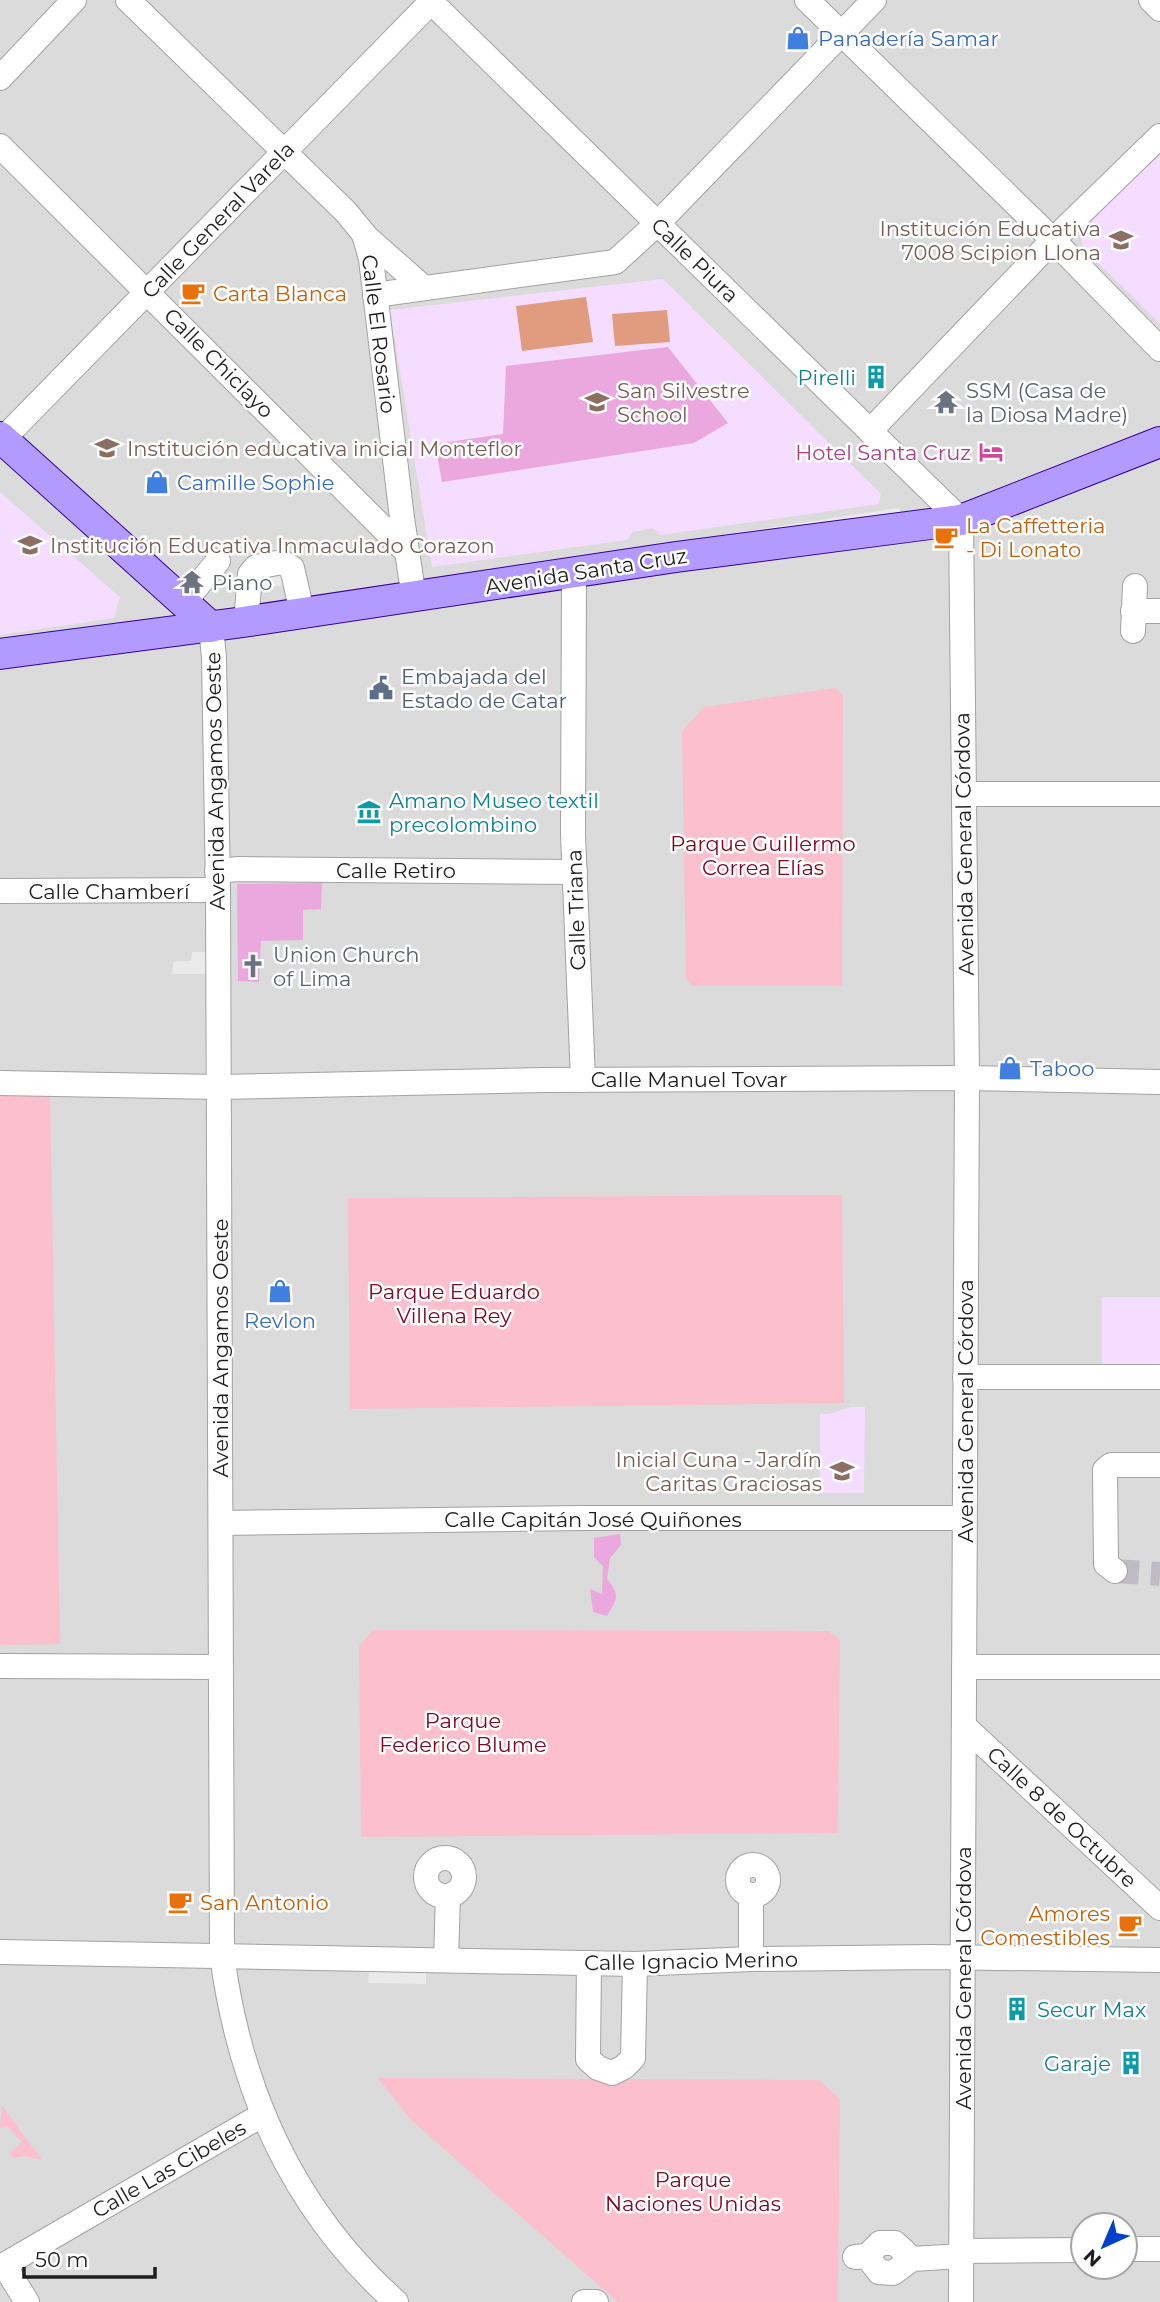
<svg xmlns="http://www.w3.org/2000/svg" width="1160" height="2302" viewBox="0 0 1160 2302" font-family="Montserrat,sans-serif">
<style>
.residential{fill:#dbdbdc;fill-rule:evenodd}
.education{fill:#f4ddff}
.grass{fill:#eba8de}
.park{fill:#fbbfce}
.pitch{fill:#e19c7f}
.parking{fill:#eaeaea}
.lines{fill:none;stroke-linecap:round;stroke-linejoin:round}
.minor-tunnel{stroke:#c0bcc5;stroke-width:24;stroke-dasharray:24 12;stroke-linecap:butt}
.minor-casing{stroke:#a2a2a2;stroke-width:26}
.major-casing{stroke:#350098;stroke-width:32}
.minor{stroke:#fff;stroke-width:24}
.major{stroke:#b39afe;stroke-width:30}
.labels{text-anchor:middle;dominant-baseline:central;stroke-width:5;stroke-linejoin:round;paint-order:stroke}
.shop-label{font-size:21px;fill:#366cbe;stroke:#fff;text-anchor:start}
.street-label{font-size:21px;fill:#1e1e1e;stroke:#fff}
.education-label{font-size:21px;fill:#785e54;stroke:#fff;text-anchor:start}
.food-label{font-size:21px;fill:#c56008;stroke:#fff;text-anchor:start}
.culture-label{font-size:21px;fill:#0d838f;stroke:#fff;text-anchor:end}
.worship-label{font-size:21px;fill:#5b616d;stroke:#fff;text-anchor:start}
.hotel-label{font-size:21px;fill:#b23c85;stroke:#fff;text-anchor:end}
.service-label{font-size:21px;fill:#4e5e75;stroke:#fff;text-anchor:start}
.park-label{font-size:21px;fill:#800825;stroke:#fff}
</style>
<rect width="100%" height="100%" fill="#e8e4ef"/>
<path class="residential" d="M 0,0 L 1160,0 L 1160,2302 L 0,2302 ZM 1083,2225 L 1125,2225 L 1125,2267 L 1083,2267 Z"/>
<g class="education">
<polygon points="1160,148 1160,324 1083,248 1081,233"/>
<polygon points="663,279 881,494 879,504 661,535 653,528 633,532 627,540 432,567 390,310"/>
<polygon points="0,492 120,597 114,618 0,635"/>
<rect x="1102" y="1297" width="58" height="69"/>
<polygon points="851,1407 865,1407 864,1493 820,1493 820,1414 829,1414"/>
</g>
<g class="grass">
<polygon points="668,347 728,423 694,443 442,482 435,444 503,434 506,366"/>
<polygon points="322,883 321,909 303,910 303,940 261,941 259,982 238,981 237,884"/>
<path d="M 620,1534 L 621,1545 L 610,1558 L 607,1579 C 621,1596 617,1599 607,1616 L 593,1612 L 590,1589 L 602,1594 L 603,1566 L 594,1557 L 594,1538 Z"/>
</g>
<g class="park">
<polygon points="835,688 843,695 842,986 692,986 686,979 682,731 704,707"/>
<polygon points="50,1093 60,1644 0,1645 0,1094"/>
<polygon points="842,1195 844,1403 350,1409 348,1198"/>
<polygon points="373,1630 828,1631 840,1640 838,1833 361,1837 359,1646"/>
<polygon points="378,2078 819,2080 840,2099 838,2302 618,2302 410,2119"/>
<polygon points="2,2106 42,2160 25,2156 14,2158 9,2154 22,2142 8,2127 0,2128"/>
</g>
<g class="pitch">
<polygon points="586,297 593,342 522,351 516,306"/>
<polygon points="667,310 670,342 615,346 612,314"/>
</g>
<g class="parking">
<polygon points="898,508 907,520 706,548 702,538"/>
<polygon points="287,557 291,584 253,590 249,563"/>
<polygon points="192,952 210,952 210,974 172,974 173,962 191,961"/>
<polygon points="369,1968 426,1969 426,1984 368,1983"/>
</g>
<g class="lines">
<polyline class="minor-tunnel" points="1115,1571 1160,1574"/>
<g class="minor-casing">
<g id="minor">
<polyline points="128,0 346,212 364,234 371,259 402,518 414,598"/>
<polyline points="429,0 961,520 967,1078 961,2302"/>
<polyline points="807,0 1053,240 1160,349"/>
<polyline points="1151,0 1160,9"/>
<polyline points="0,78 74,0"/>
<polyline points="0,146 406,551"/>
<polyline points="364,235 424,288"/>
<polyline points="375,295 615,262 658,223 874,0"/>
<polyline points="870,431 1053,240 1160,136"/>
<polyline points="2,440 433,0"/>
<polyline points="574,573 573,834 583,1080"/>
<polyline points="185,601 218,561"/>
<polyline points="1133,611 1160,611"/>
<polyline points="246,622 250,574 256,567 282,562 292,568 302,612"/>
<path d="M 211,627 L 214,658 L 218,890 L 222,1955 C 240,2091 293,2210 396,2302"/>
<polyline points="1133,631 1135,586"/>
<polyline points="964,794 1160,794"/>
<polyline points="217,871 239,869 575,872"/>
<polyline points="0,891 218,890"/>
<polyline points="0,1083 219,1087 545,1080 967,1078 1160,1082"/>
<polyline points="965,1377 1160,1377"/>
<polyline points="221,1523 582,1518 964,1518"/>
<polyline points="1115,1571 1106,1564 1105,1470 1111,1465 1160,1465"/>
<polyline points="0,1666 220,1667"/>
<polyline points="964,1667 1160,1667"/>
<polyline points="964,1726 1160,1908"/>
<circle cx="445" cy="1877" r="19"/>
<circle cx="753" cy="1880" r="15"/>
<polyline points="751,1895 751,1959"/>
<polyline points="0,1952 635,1964 751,1959 930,1957 1160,1960"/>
<polyline points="446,1959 448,1896"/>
<polyline points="589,1963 588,2059 598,2068 612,2073 624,2067 633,2058 635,1964"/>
<polyline points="1125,2249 1160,2249"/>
<polyline points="962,2251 1083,2250"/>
<polyline points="867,2256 879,2272 893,2273 912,2259 961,2256"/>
<polyline points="855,2257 867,2256 880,2243 895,2243 912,2259"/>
<polyline points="27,2302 4,2265 262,2115"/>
<polyline points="584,2302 596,2302"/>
</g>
</g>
<g class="major-casing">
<g id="major">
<polyline points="0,437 211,627"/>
<polyline points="0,654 236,623 676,557 961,520 1160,442"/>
</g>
</g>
<use href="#minor" class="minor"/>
<use href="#major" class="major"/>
</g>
<defs>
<g id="shop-bare" transform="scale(1.89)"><path d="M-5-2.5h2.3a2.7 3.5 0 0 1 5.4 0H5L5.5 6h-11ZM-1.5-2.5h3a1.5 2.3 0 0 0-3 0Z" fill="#3f7fe0" stroke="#fff" stroke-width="2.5" paint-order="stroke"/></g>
<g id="school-bare" transform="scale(1.89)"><path d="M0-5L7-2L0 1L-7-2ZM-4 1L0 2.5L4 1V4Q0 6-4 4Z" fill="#8d6e63" stroke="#fff" stroke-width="2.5" paint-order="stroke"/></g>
<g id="cafe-bare" transform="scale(1.89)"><path d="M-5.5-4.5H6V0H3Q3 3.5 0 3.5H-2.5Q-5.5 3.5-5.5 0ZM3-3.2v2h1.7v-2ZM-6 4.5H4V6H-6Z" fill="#e8710a" stroke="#fff" stroke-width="2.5" paint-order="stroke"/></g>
<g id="building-bare" transform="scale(1.89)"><path d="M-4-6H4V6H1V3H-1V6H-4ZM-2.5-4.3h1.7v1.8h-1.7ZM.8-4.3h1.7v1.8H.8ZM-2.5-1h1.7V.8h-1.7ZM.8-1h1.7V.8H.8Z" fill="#0f9aa8" stroke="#fff" stroke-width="2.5" paint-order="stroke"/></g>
<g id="temple-bare" transform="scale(1.89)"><path d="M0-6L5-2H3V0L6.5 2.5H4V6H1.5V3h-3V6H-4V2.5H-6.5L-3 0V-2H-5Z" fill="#6b7280" stroke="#fff" stroke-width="2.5" paint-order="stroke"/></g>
<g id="hotel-bare" transform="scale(1.89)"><path d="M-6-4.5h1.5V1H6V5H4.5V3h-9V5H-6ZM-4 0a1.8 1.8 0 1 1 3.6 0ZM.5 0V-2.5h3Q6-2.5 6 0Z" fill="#d1479c" stroke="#fff" stroke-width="2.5" paint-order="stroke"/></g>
<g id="civic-bare" transform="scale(1.89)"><path d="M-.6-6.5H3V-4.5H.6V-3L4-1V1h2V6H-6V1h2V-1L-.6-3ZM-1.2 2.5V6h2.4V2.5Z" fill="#5c6f8a" stroke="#fff" stroke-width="2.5" paint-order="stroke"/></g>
<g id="museum-bare" transform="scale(1.89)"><path d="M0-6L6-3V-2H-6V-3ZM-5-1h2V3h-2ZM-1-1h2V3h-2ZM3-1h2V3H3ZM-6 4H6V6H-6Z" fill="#0f9aa8" stroke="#fff" stroke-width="2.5" paint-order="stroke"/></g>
<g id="church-bare" transform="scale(1.89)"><path d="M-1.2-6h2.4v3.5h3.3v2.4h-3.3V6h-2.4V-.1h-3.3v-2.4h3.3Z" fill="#6b7280" stroke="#fff" stroke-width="2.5" paint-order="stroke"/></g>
</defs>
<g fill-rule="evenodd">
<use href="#shop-bare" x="798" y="38"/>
<use href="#school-bare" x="1121" y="240"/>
<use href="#cafe-bare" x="193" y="293"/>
<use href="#building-bare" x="876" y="377"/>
<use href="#school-bare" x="597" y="402"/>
<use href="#temple-bare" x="946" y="402"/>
<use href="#school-bare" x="107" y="448"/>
<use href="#hotel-bare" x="991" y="452"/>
<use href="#shop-bare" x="157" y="482"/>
<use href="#cafe-bare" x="946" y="537"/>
<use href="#school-bare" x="30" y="545"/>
<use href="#temple-bare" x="192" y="582"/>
<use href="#civic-bare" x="381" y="688"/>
<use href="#museum-bare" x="369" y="812"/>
<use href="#church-bare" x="253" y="966"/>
<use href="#shop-bare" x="1010" y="1068"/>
<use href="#shop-bare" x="280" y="1291"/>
<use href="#school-bare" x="842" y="1471"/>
<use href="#cafe-bare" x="180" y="1902"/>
<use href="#cafe-bare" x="1130" y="1925"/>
<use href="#building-bare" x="1017" y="2009"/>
<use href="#building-bare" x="1131" y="2063"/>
</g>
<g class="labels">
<g class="shop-label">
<text x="818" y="38">Panadería Samar</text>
<text x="177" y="482">Camille Sophie</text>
<text x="1030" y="1068">Taboo</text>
<text x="280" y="1320" text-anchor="middle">Revlon</text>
</g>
<g class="street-label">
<text transform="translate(218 220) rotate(-46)">Calle General Varela</text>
<text transform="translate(695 260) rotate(44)">Calle Piura</text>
<text transform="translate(379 334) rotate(83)">Calle El Rosario</text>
<text transform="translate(219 363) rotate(45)">Calle Chiclayo</text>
<text transform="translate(586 571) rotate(-9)">Avenida Santa Cruz</text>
<text transform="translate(215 781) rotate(-91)">Avenida Angamos Oeste</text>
<text transform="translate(964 844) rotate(-91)">Avenida General Córdova</text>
<text x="396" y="870">Calle Retiro</text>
<text x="109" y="891">Calle Chamberí</text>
<text transform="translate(576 910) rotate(-92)">Calle Triana</text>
<text x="689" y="1079">Calle Manuel Tovar</text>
<text transform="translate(220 1348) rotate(-90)">Avenida Angamos Oeste</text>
<text transform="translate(965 1411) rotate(-90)">Avenida General Córdova</text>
<text x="593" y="1519">Calle Capitán José Quiñones</text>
<text transform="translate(1062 1817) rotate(43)">Calle 8 de Octubre</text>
<text transform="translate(691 1961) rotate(-1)">Calle Ignacio Merino</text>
<text transform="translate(963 1978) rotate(-90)">Avenida General Córdova</text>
<text transform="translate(169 2169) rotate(-30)">Calle Las Cibeles</text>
</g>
<g class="education-label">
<text x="1101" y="228" text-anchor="end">Institución Educativa<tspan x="1101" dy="24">7008 Scipion Llona</tspan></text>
<text x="617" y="390">San Silvestre<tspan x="617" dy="24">School</tspan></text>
<text x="127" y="448">Institución educativa inicial Monteflor</text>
<text x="50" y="545">Institución Educativa Inmaculado Corazon</text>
<text x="822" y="1459" text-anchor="end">Inicial Cuna - Jardín<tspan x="822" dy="24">Caritas Graciosas</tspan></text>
</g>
<g class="food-label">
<text x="213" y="293">Carta Blanca</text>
<text x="966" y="525">La Caffetteria<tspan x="966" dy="24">- Di Lonato</tspan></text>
<text x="200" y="1902">San Antonio</text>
<text x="1110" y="1913" text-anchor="end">Amores<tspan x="1110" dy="24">Comestibles</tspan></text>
</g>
<g class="culture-label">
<text x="856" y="377">Pirelli</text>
<text x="389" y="800" text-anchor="start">Amano Museo textil<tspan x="389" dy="24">precolombino</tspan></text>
<text x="1037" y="2009" text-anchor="start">Secur Max</text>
<text x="1111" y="2063">Garaje</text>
</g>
<g class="worship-label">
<text x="966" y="390">SSM (Casa de<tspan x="966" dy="24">la Diosa Madre)</tspan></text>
<text x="212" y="582">Piano</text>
<text x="273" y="954">Union Church<tspan x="273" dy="24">of Lima</tspan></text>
</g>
<g class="hotel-label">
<text x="971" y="452">Hotel Santa Cruz</text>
</g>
<g class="service-label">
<text x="401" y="676">Embajada del<tspan x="401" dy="24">Estado de Catar</tspan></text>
</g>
<g class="park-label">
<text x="763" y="843">Parque Guillermo<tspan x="763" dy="24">Correa Elías</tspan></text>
<text x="454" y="1291">Parque Eduardo<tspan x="454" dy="24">Villena Rey</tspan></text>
<text x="463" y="1720">Parque<tspan x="463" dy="24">Federico Blume</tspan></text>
<text x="693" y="2179">Parque<tspan x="693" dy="24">Naciones Unidas</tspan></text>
</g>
</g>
<g transform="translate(1104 2246) rotate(224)"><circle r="33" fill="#ffffff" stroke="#a5a5a5" stroke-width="2"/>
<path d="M0-5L12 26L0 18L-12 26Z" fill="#0041cc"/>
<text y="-10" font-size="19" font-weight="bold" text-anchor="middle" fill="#1e1e1e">N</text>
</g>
<path d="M24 2267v10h131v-10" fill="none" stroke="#1e1e1e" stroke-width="3.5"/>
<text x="35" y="2267" font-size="21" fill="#1e1e1e" stroke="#ffffff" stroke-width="5" paint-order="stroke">50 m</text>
</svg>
